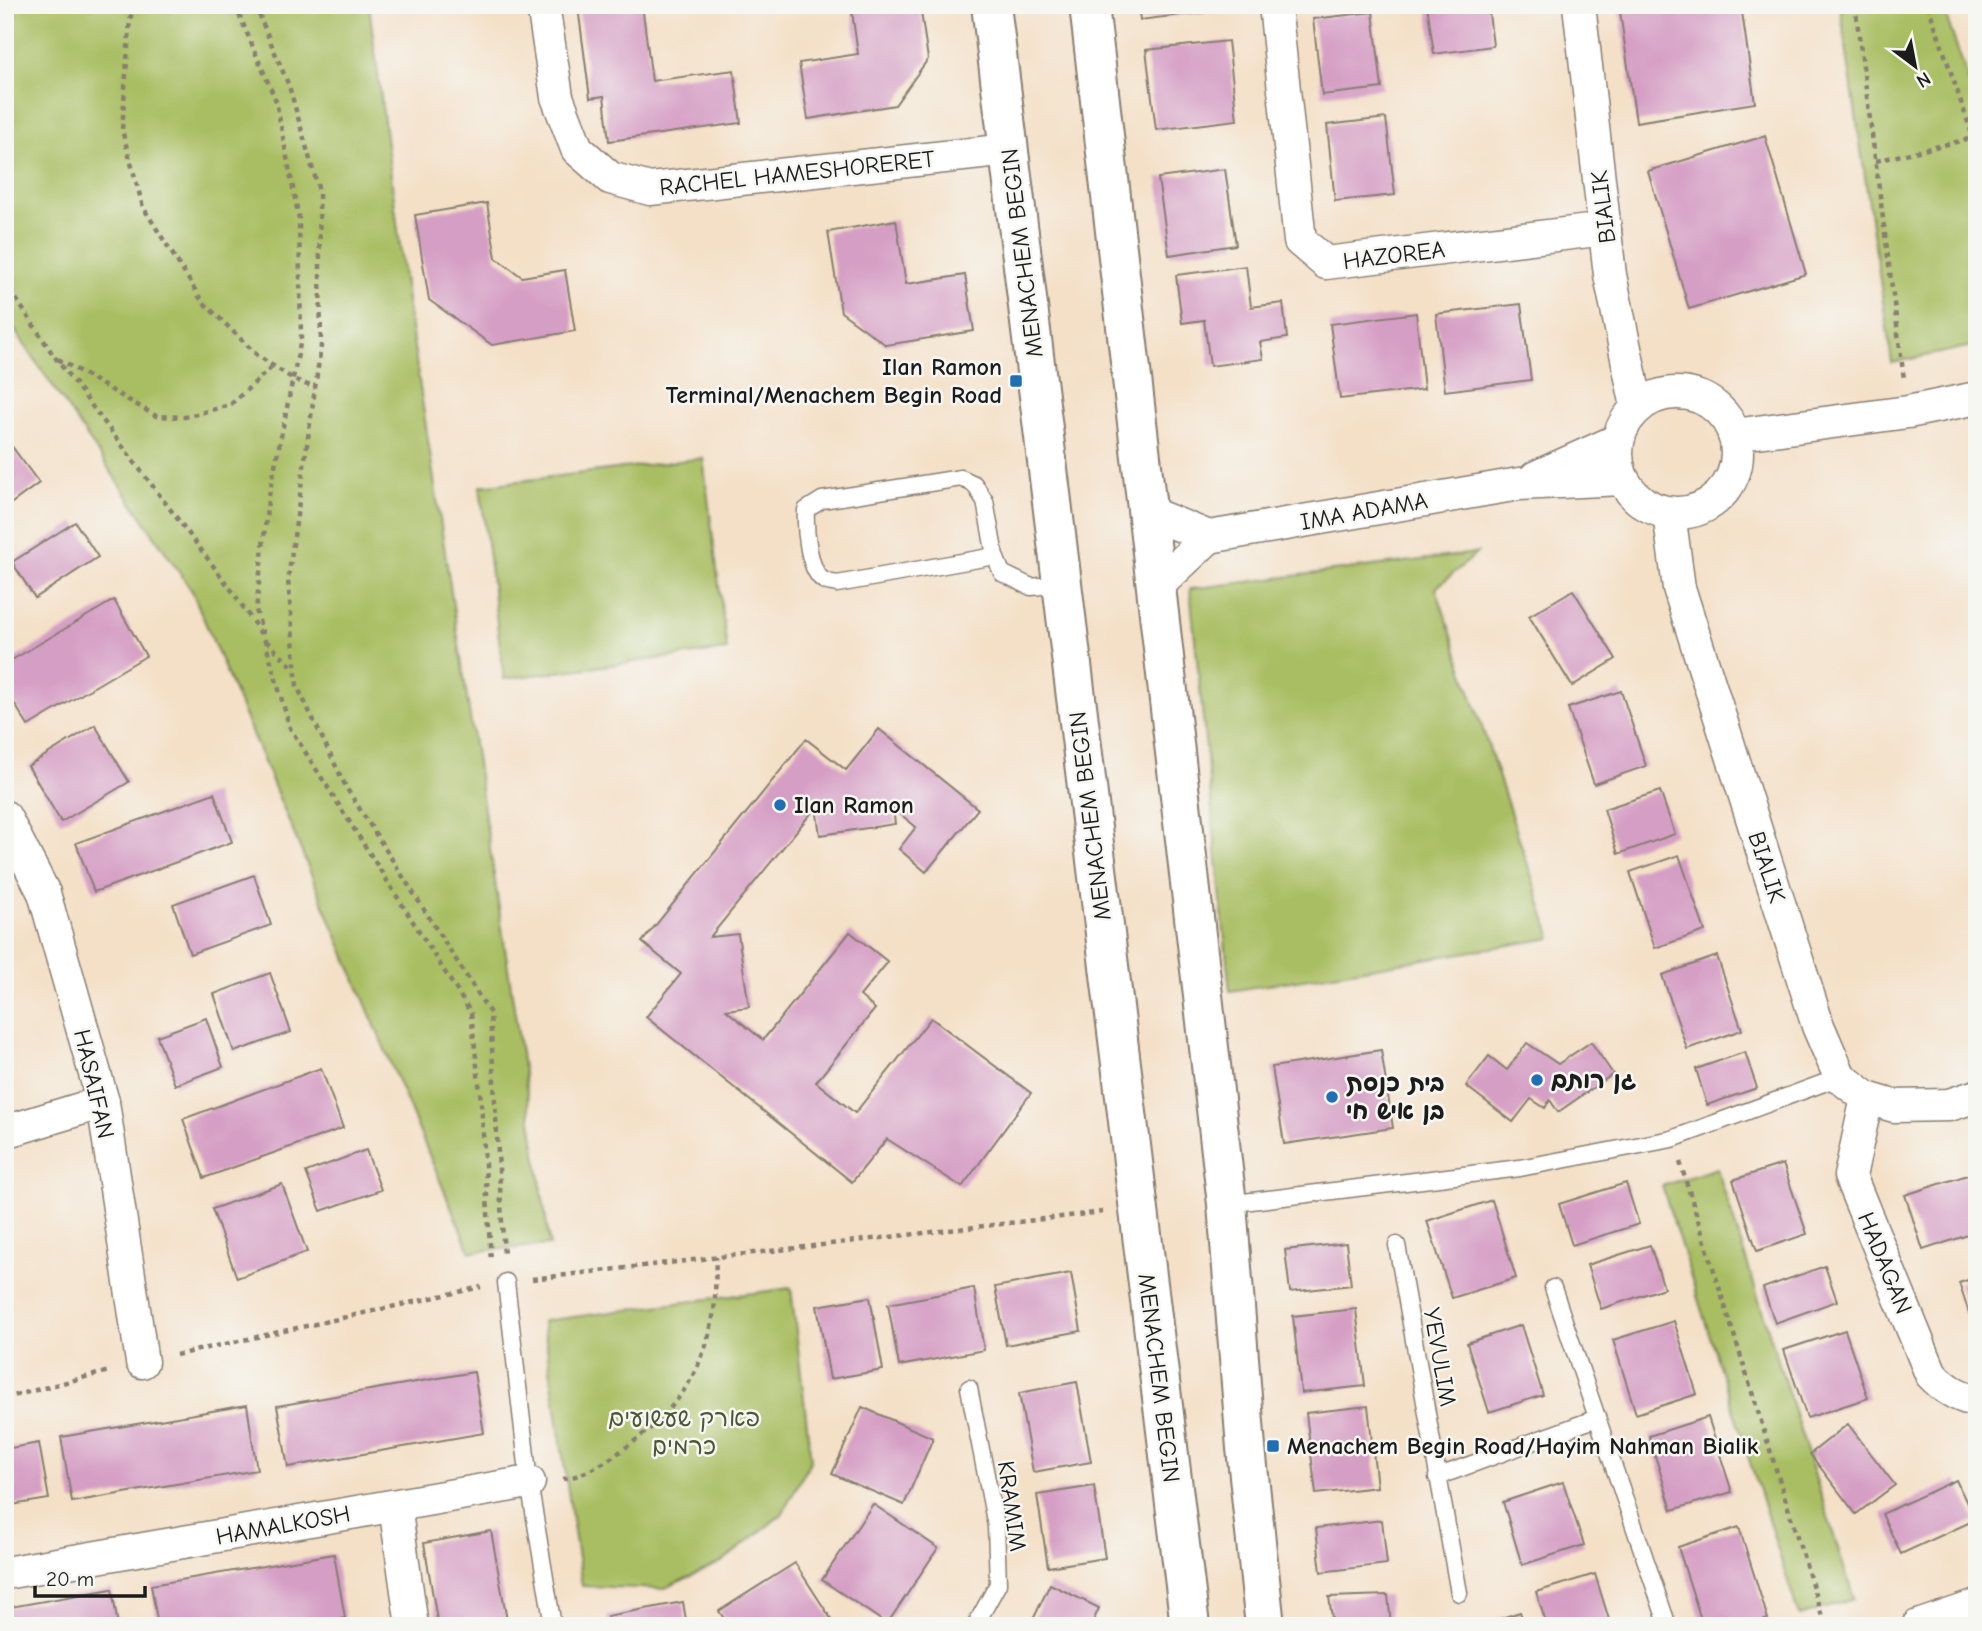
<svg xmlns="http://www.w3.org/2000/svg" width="1982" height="1631" viewBox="0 0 1982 1631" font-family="'Comic Neue','Playpen Sans Hebrew',sans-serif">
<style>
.green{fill:#a9be62;stroke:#626d3f;stroke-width:2}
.building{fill:#d59ec4}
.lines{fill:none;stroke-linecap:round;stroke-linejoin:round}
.service-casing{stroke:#887e72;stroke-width:19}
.minor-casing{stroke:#887e72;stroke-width:35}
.secondary-casing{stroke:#887e72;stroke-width:42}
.path{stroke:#887e72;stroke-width:4.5;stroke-dasharray:5 5;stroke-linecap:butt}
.service{stroke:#fff;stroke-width:16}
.minor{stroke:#fff;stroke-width:32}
.secondary{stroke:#fff;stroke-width:38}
.poi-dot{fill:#1f6fb2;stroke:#f6f6f2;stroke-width:2.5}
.labels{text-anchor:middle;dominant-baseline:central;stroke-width:5;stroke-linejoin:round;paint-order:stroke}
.street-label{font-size:24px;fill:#1c1c1c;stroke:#f6f6f2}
.poi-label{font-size:24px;font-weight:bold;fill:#1c1c1c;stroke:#f6f6f2;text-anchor:start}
.park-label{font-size:24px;fill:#4d5534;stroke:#f6f6f2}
</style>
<rect width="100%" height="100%" fill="#f6f6f2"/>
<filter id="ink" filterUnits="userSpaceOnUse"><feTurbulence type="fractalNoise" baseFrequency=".0143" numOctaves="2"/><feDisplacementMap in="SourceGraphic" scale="14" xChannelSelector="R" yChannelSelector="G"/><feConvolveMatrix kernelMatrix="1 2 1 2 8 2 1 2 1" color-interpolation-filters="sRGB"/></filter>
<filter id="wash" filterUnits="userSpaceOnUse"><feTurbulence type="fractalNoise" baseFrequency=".00686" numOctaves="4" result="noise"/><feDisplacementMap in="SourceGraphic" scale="28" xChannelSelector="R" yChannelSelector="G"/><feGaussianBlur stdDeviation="1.57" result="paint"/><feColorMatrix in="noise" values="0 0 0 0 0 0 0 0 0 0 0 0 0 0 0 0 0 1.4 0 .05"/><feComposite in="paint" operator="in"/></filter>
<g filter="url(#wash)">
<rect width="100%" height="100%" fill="#f4e0c7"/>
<g class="green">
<polygon points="5,5 369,5 408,308 550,1245 470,1252 192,591 5,316"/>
<polygon points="1840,5 1942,5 1977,104 1977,345 1892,363"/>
<polygon points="703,458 727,650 504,679 480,486"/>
<polygon points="1477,553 1436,588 1552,938 1230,991 1190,589"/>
<polygon points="1717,1168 1854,1599 1799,1616 1662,1186"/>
<polygon points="791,1288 811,1460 782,1514 722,1562 663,1589 582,1586 543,1321"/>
</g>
<g id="blocks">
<g class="building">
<polygon points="589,5 642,5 652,81 734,70 741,123 609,141 604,96 590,98 578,7"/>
<polygon points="851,5 920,5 928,59 895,105 808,119 799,63 858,54"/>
<polygon points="1138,5 1221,5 1221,10 1140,20"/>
<polygon points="1427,5 1488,5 1493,46 1434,54"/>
<polygon points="1619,5 1741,5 1755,103 1636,122"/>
<polygon points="1373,12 1382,88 1322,95 1313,19"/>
<polygon points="1228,41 1237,120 1156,130 1146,50"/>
<polygon points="1386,118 1395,195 1335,201 1327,125"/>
<polygon points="1765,136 1806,274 1689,309 1648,171"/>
<polygon points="1225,169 1236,245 1169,255 1158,178"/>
<polygon points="487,203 496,258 522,277 565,270 575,331 492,345 429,300 415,215"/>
<polygon points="896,220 906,284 965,275 974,331 886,345 841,312 828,232"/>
<polygon points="1246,266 1251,307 1283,303 1287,338 1260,342 1263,359 1210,366 1204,320 1182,323 1176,275"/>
<polygon points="1521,304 1531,380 1445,391 1436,314"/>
<polygon points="1416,313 1424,389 1340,399 1330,324"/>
<polygon points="5,437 39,483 5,508"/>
<polygon points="75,522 98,557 35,598 12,562"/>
<polygon points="1573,590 1616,659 1572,686 1529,616"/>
<polygon points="114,600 146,656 28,726 5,688 5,664"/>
<polygon points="1621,691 1646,766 1594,784 1568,708"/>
<polygon points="95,725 129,782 61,822 28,766"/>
<polygon points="879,729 978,809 926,872 899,849 916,827 893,808 895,824 820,835 816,807 710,937 738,934 749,1007 726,1010 763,1040 850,932 888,962 860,996 875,1009 816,1082 855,1113 931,1018 1031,1093 962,1187 887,1139 852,1182 646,1017 681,974 642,942 806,739 846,770"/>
<polygon points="1660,791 1675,834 1618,854 1604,809"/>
<polygon points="214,793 232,842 94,892 76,843"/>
<polygon points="1679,855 1705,931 1655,948 1630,872"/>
<polygon points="254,875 271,925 190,954 173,904"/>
<polygon points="1717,956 1742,1030 1687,1049 1662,975"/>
<polygon points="270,973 291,1032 234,1052 214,994"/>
<polygon points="206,1018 223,1067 175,1085 157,1036"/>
<polygon points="1591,1042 1613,1074 1558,1112 1550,1100 1545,1108 1531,1099 1513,1122 1466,1086 1489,1056 1507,1070 1527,1043 1558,1064"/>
<polygon points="1381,1050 1393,1128 1284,1144 1272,1067"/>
<polygon points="1745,1052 1757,1088 1707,1105 1696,1069"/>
<polygon points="321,1068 343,1128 204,1178 183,1119"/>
<polygon points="366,1150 381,1190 321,1211 306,1172"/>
<polygon points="1783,1164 1807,1234 1757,1251 1733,1180"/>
<polygon points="1977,1172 1977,1232 1923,1250 1905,1195"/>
<polygon points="1626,1183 1639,1224 1572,1245 1559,1204"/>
<polygon points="282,1184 307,1252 237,1278 212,1209"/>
<polygon points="1492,1200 1516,1278 1452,1298 1427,1221"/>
<polygon points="1346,1243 1351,1285 1290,1292 1285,1250"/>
<polygon points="1650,1245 1664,1288 1601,1309 1587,1265"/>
<polygon points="1825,1266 1837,1301 1775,1323 1763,1288"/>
<polygon points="1071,1273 1081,1331 1006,1345 995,1287"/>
<polygon points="1977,1277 1977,1334 1976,1334 1959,1283"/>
<polygon points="974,1288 984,1350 899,1366 888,1304"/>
<polygon points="870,1297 883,1370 830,1379 817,1306"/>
<polygon points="1356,1309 1365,1386 1301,1393 1293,1316"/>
<polygon points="1674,1321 1697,1394 1636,1414 1613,1340"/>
<polygon points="1521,1325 1543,1395 1489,1412 1467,1343"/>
<polygon points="1845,1330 1868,1398 1807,1418 1784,1350"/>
<polygon points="474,1372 484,1433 288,1467 277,1406"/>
<polygon points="1077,1382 1091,1462 1033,1472 1019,1393"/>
<polygon points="247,1405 257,1470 72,1502 61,1437"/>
<polygon points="1368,1406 1377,1487 1316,1494 1306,1413"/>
<polygon points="862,1407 933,1438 904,1505 832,1474"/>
<polygon points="1708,1417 1732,1492 1672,1510 1649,1436"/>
<polygon points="1848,1424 1895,1485 1856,1514 1810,1454"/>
<polygon points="39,1443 49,1499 5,1506 5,1449"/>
<polygon points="1956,1480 1975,1520 1901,1554 1882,1514"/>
<polygon points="1563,1482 1584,1545 1522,1565 1503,1502"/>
<polygon points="1094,1486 1105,1558 1048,1567 1037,1495"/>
<polygon points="873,1504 938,1548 887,1624 822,1580"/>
<polygon points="1382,1520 1387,1564 1321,1572 1316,1528"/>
<polygon points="1739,1527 1768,1619 1747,1626 1703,1626 1678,1547"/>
<polygon points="491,1531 508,1626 438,1626 424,1543"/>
<polygon points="334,1554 345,1618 298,1626 158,1626 151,1585"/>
<polygon points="795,1563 835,1625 729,1626 719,1611"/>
<polygon points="1595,1574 1611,1626 1547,1626 1536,1592"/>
<polygon points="1050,1584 1099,1608 1091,1626 1030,1626"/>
<polygon points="112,1589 118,1626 5,1626 5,1608"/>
<polygon points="1388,1595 1391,1626 1333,1626 1329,1597"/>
<polygon points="683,1602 687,1626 609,1626 607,1616"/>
<polygon points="1520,1612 1525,1626 1480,1626 1480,1625"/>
</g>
</g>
</g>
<g filter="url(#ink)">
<use href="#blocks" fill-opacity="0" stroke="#887e72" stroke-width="2"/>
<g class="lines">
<g class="service-casing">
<g id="service">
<path d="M 995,556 L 837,584 C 833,583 829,583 825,581 C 808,573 805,527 806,510 L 822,500 L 961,478 L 974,484 L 985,501 L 995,556 L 1002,573 L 1031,587 L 1062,584"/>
<polyline points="1227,1204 1520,1168 1672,1139 1840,1077"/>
<polyline points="1397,1245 1459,1593"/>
<polyline points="506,1282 529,1482 553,1626"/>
<polyline points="1553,1288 1668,1626"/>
<polyline points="969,1388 996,1526 998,1584 975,1626"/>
<polyline points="1437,1477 1597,1418"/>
</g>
</g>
<g class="minor-casing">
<g id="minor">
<polyline points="543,5 557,97 577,149 610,178 650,189 1009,150"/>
<polyline points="1275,5 1300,241 1326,263 1605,229"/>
<polyline points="1579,5 1610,275 1637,407"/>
<circle cx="1677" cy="453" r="60"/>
<polyline points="1734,435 1908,412 1977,398"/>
<polyline points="1536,477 1618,440"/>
<polyline points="1147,512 1209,537 1519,484 1622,479"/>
<polyline points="1669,513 1679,588 1818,1026 1840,1077 1867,1098 1894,1106 1949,1105 1977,1096"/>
<polyline points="1156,587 1209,537"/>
<polyline points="5,817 44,893 103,1102 142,1362"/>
<path d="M 1867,1098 L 1850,1176 L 1931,1374 C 1945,1389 1957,1396 1977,1401"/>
<polyline points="5,1132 103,1102"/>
<polyline points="395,1506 412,1626"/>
<polyline points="5,1573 529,1482"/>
<polyline points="1918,1626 1977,1606"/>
</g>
</g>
<g class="secondary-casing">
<g id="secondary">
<polyline points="991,5 1190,1626"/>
<polyline points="1089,5 1227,1204 1246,1448 1265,1626"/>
</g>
</g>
<g class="path">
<polyline points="135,5 130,19 122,130 143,207 202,301 257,355 293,379 315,388"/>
<polyline points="235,5 276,101 299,219 301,339 268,500 256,610 290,728 471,1013 481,1101 491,1261"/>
<polyline points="255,5 289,86 319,191 321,346 288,579 297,686 347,789 490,1013 504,1257"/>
<polyline points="1855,5 1904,379"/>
<polyline points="1928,5 1977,149"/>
<polyline points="1876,161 1973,138"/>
<polyline points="5,282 54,356 233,592 261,634"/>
<polyline points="58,359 156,416 185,417 230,405 273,366"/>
<polyline points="266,641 295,669"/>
<polyline points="1680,1162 1825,1626"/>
<polyline points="532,1279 1103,1212"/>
<polyline points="176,1355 481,1287"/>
<polyline points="5,1398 109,1371"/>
<path d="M 563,1479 C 584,1476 608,1461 625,1448 C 674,1414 705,1371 714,1311 C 716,1294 715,1275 716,1257"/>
</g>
<use href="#service" class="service"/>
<use href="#minor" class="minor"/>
<use href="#secondary" class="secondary"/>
</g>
</g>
<g class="poi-dot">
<rect x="1009" y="374" width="14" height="14" rx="3.5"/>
<circle cx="780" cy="805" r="7"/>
<circle cx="1537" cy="1080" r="7"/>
<circle cx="1332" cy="1097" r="7"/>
<rect x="1266" y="1439" width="14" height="14" rx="3.5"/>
</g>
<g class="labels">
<g class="street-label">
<text transform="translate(797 173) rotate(-6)">RACHEL HAMESHORERET</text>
<text transform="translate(1603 207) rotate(-97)">BIALIK</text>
<text transform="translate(1022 253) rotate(-97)">MENACHEM BEGIN</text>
<text transform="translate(1394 255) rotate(-7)">HAZOREA</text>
<text transform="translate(1364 511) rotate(-10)">IMA ADAMA</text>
<text transform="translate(1090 816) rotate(-97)">MENACHEM BEGIN</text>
<text transform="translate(1767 867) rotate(72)">BIALIK</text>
<text transform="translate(94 1084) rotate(77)">HASAIFAN</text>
<text transform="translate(1885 1263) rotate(68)">HADAGAN</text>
<text transform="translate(1440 1357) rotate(80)">YEVULIM</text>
<text transform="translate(1159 1378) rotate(83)">MENACHEM BEGIN</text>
<text transform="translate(1012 1506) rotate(82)">KRAMIM</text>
<text transform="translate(283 1525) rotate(-10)">HAMALKOSH</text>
</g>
<g class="poi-label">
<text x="1002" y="367" text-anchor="end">Ilan Ramon<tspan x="1002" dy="28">Terminal/Menachem Begin Road</tspan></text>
<text x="794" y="805">Ilan Ramon</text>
<text x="1551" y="1080">גן רותם</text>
<text x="1346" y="1083">בית כנסת<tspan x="1346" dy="28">בן איש חי</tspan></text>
<text x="1287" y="1446">Menachem Begin Road/Hayim Nahman Bialik</text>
</g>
<g class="park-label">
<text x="684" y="1418">פארק שעשועים<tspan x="684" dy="28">כרמים</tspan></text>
</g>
</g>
<rect width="1982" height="1631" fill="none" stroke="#f6f6f2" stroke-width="28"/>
<g transform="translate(1915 66) rotate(148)" stroke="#f6f6f2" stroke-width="5" paint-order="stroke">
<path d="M0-5L12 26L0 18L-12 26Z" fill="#1c1c1c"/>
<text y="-10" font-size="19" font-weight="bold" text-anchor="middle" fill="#1c1c1c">N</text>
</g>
<path d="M35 1586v10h110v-10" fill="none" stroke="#1c1c1c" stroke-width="3.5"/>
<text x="46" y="1586" font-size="21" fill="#1c1c1c" stroke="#f6f6f2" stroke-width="5" paint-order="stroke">20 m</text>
</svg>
